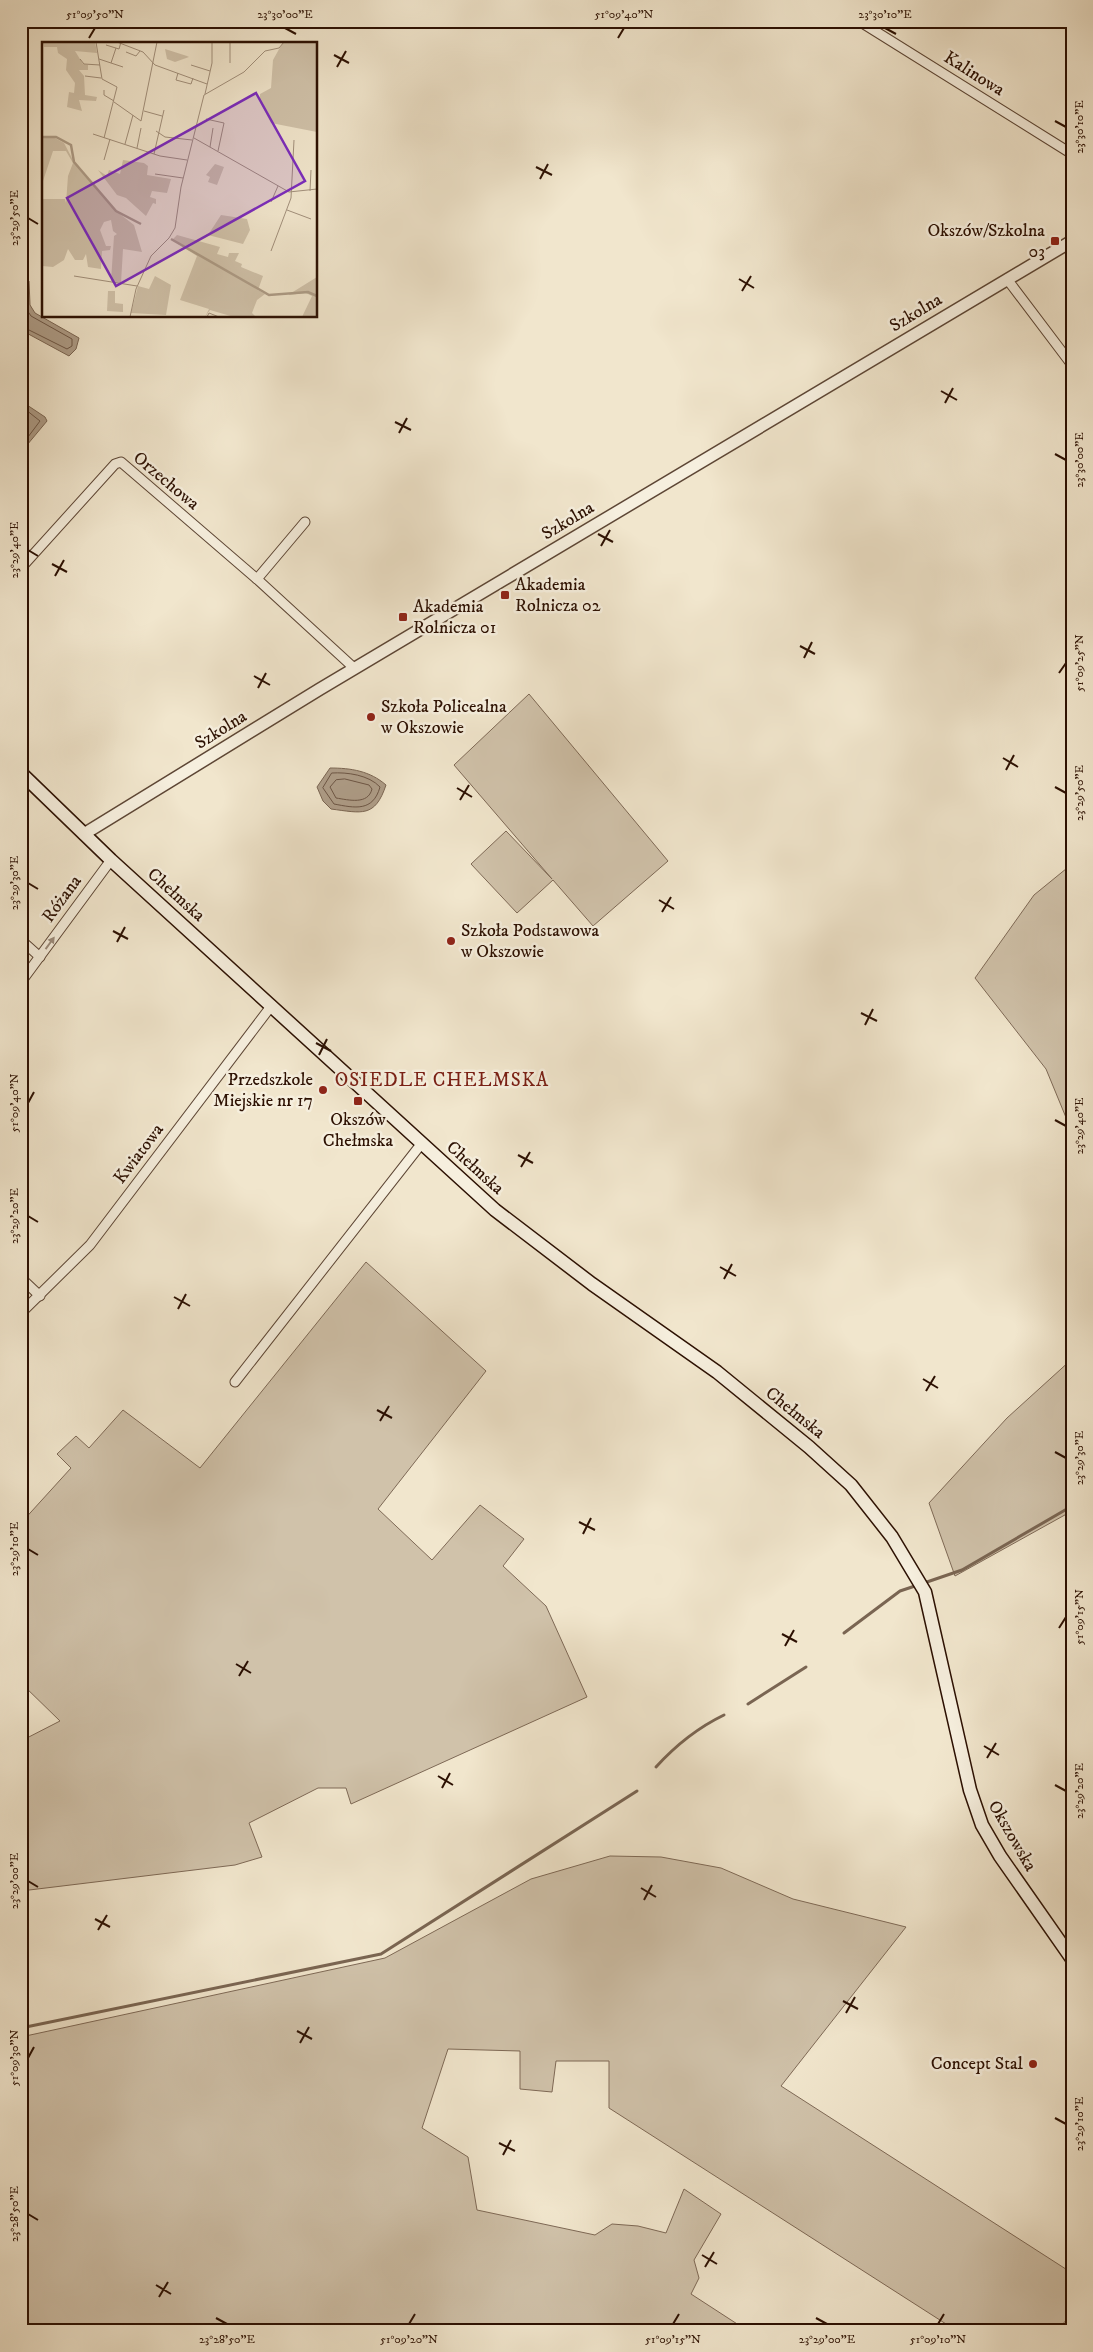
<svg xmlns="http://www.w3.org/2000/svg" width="1093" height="2352" viewBox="0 0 1093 2352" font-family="'IM FELL DW Pica',serif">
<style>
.green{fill:#d0c2aa;stroke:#7e6956}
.water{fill:#ae9d88;stroke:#7a6552}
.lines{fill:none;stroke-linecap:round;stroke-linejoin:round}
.shore{stroke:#6d5645;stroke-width:1}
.stream{stroke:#7a6552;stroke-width:3}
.minor-casing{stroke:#5d4635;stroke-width:11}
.tertiary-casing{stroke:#5d4635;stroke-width:14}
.secondary-casing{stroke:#2c1002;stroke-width:15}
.minor{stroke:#f6efde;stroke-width:9}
.tertiary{stroke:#f6efde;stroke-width:11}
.secondary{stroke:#f6efde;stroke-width:12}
.oneway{fill:#9b8b7b}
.ticks{fill:none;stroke:#2c1002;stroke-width:2}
.poi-dot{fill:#8f2418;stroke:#f6efde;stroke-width:2}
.labels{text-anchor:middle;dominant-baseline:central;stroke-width:5;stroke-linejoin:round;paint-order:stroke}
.street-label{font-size:18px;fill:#2c1002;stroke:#f6efde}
.poi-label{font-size:18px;fill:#2c1002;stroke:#f6efde;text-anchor:start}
.neighbourhood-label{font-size:19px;letter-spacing:1px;fill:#7a1f14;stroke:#f6efde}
.inset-river{fill:none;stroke:#ae9d88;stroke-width:2.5}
.inset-road{fill:none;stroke:#a2907c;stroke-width:1}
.view{fill:#7b2cbf;fill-opacity:0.15;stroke:#7b2cbf;stroke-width:2.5}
.inset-edge{fill:none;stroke:#2c1002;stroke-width:2.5}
.neatline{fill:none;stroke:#2c1002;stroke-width:2}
.ticks-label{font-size:12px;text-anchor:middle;fill:#2c1002}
</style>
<rect width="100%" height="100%" fill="#f1e6cd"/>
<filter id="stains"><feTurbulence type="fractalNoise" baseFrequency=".004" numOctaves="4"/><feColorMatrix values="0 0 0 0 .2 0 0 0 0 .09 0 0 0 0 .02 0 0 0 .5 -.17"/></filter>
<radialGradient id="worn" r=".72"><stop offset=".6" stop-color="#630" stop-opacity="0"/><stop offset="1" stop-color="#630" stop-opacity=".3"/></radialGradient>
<g class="green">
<polygon points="529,694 668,861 593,926 553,880 517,913 471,864 506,831 552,879 454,765"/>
<polygon points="1072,864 1072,1132 1046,1069 975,978 1034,895"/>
<polygon points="366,1262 486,1371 378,1509 432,1560 480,1505 524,1539 503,1566 546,1606 587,1697 351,1804 346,1788 318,1788 249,1823 262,1857 235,1865 21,1891 21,1741 60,1721 21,1683 21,1523 71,1468 57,1454 76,1436 89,1448 123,1410 200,1468"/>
<polygon points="1072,1359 1072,1511 955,1576 929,1503 1007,1418"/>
<polygon points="610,1856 661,1857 721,1868 793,1899 906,1927 781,2086 1072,2273 1072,2313 1057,2331 957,2331 609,2108 609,2061 556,2061 552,2092 520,2089 520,2051 448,2049 422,2128 468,2157 477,2210 595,2235 612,2224 638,2226 666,2233 684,2189 721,2214 694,2260 699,2278 691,2294 748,2331 21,2331 21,2037 385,1958 531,1879"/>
</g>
<g class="water">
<polygon points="21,279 29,281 30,305 35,313 79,338 76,349 69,356 21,330"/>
<polygon points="21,401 45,417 47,421 27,445 21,440"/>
<path d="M 330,768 C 351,768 370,771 386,785 C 375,818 362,813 331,809 L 323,801 L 317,787 Z"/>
</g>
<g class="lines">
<g class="shore">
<polyline points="21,284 24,286 25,307 31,316 72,339 72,346 67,349 21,326"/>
<polyline points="21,406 40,421 28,437 21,437"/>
<path d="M 332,773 C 347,772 369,775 380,787 C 373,812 355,808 334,804 L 323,788 Z"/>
<path d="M 345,779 L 369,785 L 372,789 C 368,805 349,800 336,798 L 330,787 L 336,780 Z"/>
</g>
<g class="stream">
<polyline points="924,1583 962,1570 1072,1506"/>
<polyline points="844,1633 900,1591 918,1585"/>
<polyline points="748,1704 806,1667"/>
<path d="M 656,1767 C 676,1745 697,1728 724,1715"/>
<polyline points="21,2028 381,1954 637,1791"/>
</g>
<g class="minor-casing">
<g id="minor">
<polyline points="859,21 1072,154"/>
<polyline points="1007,279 1072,365"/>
<polyline points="21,568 115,464 121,462 257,579 354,668"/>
<polyline points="257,579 305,522"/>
<polyline points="21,940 40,957"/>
<polyline points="21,982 111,860"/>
<polyline points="21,1278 40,1296"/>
<polyline points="21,1313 90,1245 272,1005"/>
<polyline points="235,1382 422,1143"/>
<polyline points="1071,2331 1072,2330"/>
</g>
</g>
<g class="tertiary-casing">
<polyline id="tertiary" points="84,834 320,689 1072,241"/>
</g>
<g class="secondary-casing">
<polyline id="secondary" points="21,773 111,860 495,1210 592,1284 717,1372 809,1447 851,1485 892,1537 925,1592 970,1790 982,1825 1000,1856 1072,1959"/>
</g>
<use href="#minor" class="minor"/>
<use href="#tertiary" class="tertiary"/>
<use href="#secondary" class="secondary"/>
</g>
<defs><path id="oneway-solid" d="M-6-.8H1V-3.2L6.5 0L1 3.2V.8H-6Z" transform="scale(1.25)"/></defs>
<use class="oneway" href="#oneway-solid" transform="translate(50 943) rotate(-54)"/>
<path class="ticks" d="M 285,28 L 296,34M 885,28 L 896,34M 89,38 L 95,28M 618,38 L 624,28M 334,55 L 349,63M 337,67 L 346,51M 1055,121 L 1066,127M 536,167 L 552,175M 540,179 L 548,164M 28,218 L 38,224M 739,279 L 754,288M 742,291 L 751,276M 941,391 L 957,400M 945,403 L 953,388M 395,422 L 411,430M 399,433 L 407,418M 1055,454 L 1066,460M 598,534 L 613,542M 601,546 L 610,530M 28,550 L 38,556M 52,564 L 67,572M 55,576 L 64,560M 800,646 L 815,654M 804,658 L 812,642M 1059,673 L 1066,663M 254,676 L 270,685M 258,688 L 266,673M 1003,758 L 1018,767M 1006,770 L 1014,755M 1055,787 L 1066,793M 457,788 L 472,797M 460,800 L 469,785M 28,883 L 38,889M 659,900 L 674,909M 662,912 L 671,897M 113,931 L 128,939M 117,942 L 125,927M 861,1013 L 877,1021M 865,1025 L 873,1009M 316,1043 L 331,1051M 319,1055 L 327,1039M 28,1103 L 34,1092M 1055,1120 L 1066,1126M 518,1155 L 533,1163M 521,1167 L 530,1152M 28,1216 L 38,1222M 720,1267 L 736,1276M 724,1279 L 732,1264M 174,1297 L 190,1306M 178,1309 L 186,1294M 923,1379 L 938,1388M 926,1391 L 935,1376M 377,1410 L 392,1418M 380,1421 L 389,1406M 1055,1452 L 1066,1458M 579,1522 L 595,1530M 583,1534 L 591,1518M 28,1549 L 38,1555M 1059,1628 L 1066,1617M 782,1634 L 797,1642M 785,1646 L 794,1630M 236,1664 L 251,1673M 239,1676 L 248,1661M 984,1746 L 999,1755M 987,1758 L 996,1743M 438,1776 L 453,1785M 1055,1785 L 1066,1791M 442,1788 L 450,1773M 28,1881 L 38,1887M 641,1888 L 656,1897M 644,1900 L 652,1885M 95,1919 L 110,1927M 98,1930 L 107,1915M 843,2001 L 858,2009M 846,2013 L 855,1997M 297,2031 L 312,2039M 300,2043 L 309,2027M 28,2058 L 34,2047M 1055,2118 L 1066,2124M 499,2143 L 515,2151M 503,2155 L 511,2140M 28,2214 L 38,2220M 702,2255 L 717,2264M 705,2267 L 714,2252M 156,2285 L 171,2294M 159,2297 L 168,2282M 216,2318 L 227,2324M 816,2318 L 827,2324M 409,2324 L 415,2314M 673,2324 L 679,2314M 938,2324 L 944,2314"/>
<g class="poi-dot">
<rect x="1050" y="236" width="10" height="10" rx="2.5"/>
<rect x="500" y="590" width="10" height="10" rx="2.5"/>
<rect x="398" y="612" width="10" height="10" rx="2.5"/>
<circle cx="371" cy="717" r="5"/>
<circle cx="451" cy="941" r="5"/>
<circle cx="323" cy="1090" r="5"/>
<rect x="353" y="1096" width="10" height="10" rx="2.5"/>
<circle cx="1033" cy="2064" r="5"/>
</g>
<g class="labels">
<g class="street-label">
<text transform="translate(974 74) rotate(32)">Kalinowa</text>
<text transform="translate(916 313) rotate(-31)">Szkolna</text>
<text transform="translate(166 481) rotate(40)">Orzechowa</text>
<text transform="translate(568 521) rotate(-31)">Szkolna</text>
<text transform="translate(221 730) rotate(-32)">Szkolna</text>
<text transform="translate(176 895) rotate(42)">Chełmska</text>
<text transform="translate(62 899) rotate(-54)">Różana</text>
<text transform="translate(139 1154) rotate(-53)">Kwiatowa</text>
<text transform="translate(475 1168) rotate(42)">Chełmska</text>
<text transform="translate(795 1413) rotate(39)">Chełmska</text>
<text transform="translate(1012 1836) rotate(60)">Okszowska</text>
</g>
<g class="poi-label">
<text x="1045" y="231" text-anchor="end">Okszów/Szkolna<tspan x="1045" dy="21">03</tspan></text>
<text x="515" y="585">Akademia<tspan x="515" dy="21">Rolnicza 02</tspan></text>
<text x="413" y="607">Akademia<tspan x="413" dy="21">Rolnicza 01</tspan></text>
<text x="381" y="707">Szkoła Policealna<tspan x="381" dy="21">w Okszowie</tspan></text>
<text x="461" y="931">Szkoła Podstawowa<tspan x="461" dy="21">w Okszowie</tspan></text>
<text x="313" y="1080" text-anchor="end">Przedszkole<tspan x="313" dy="21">Miejskie nr 17</tspan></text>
<text x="358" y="1120" text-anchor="middle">Okszów<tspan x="358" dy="21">Chełmska</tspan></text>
<text x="1023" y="2064" text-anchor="end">Concept Stal</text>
</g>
<g class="neighbourhood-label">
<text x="442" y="1080">OSIEDLE CHEŁMSKA</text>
</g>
</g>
<g transform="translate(42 42)">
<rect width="275" height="275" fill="#f1e6cd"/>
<path d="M 53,0 L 55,11 L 33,9 L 41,22 L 46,23 L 46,28 L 37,28 L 42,34 L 43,53 L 55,55 L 54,59 L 37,58 L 40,69 L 25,65 L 27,50 L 32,51 L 33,41 L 24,28 L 25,17 L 16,11 L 15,5 L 2,5 L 1,1 ZM 241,0 L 275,0 L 275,90 L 229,81 L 218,60 L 218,52 L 229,46 L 231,18 ZM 123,7 L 145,14 L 147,15 L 133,20 L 125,17 ZM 0,96 L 13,96 L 22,101 L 32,120 L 47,138 L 74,169 L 92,183 L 100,210 L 81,207 L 79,241 L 69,239 L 72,194 L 75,192 L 71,189 L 69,178 L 62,180 L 58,188 L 64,204 L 69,204 L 68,208 L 60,209 L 59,227 L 46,225 L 44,212 L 41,218 L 33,218 L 26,207 L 22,218 L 11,225 L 0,224 L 0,157 L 23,157 L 24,161 L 26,134 L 31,121 L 24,109 L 11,109 L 0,142 ZM 81,118 L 102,121 L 106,124 L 105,133 L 129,137 L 125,151 L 110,149 L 108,155 L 114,157 L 114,162 L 111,161 L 104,174 L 84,156 L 75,153 L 56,128 L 65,134 L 67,128 L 78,132 ZM 173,122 L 182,125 L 175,143 L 166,140 L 168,135 L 164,133 ZM 179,173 L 205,177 L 208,188 L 201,202 L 166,193 ZM 135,193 L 178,205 L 175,212 L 186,215 L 187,211 L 197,211 L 193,219 L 200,222 L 199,225 L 221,234 L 216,248 L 223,252 L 215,258 L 210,271 L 214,275 L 192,275 L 168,268 L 163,275 L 167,267 L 138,258 L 155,214 L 130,198 ZM 113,234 L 129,243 L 124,273 L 89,271 L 96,244 L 107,247 ZM 275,235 L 275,275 L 260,275 L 270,254 L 264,251 L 246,253 ZM 66,249 L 73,249 L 73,261 L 81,262 L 81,270 L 65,269 Z" fill="#d0c2aa"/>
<path class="inset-river" d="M 0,95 L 14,95 L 29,103 L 32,120 L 74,169 L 99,182M 129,197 L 227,253 L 266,250 L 275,254"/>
<path class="inset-road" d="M 54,0 L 60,37 L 75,45 L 62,96M 75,0 L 101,10 L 113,23 L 165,42M 188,0 L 188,21M 64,3 L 77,7 L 79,0M 84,10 L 94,14 L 98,9M 38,17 L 42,22 L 58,23M 57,17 L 81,25M 69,21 L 74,6M 149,23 L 168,29M 136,31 L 134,38 L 149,42 L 151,36M 43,34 L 59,36M 62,48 L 62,53 L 72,59M 163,52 L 170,21 L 170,0M 72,60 L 99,79 L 115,0M 102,69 L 120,74M 164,77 L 182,81 L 176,109M 114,89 L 123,95 L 150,98M 51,92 L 118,114 L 145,118M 152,96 L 247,150 L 275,147M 83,102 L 91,73M 168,105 L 171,86M 95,106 L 99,86M 112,112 L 122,68M 62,118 L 68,97M 113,132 L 141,136M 268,149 L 269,128M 229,160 L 236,144M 245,168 L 269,177M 229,209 L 249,156 L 252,98M 32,234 L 95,244M 88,275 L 94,247 L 109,214 L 127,196 L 133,186 L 139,145 L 162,53 L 202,30 L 223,9 L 237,6 L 242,0M 165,275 L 167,271 L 177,275"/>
<path class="view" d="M 214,51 L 263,139 L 74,244 L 25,156 Z"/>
<rect width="275" height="275" class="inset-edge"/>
</g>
<rect width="1093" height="2352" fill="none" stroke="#f1e6cd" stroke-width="55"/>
<rect x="28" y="28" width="1038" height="2296" class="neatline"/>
<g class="ticks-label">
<text x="95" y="18">51°09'50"N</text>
<text x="285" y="18">23°30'00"E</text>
<text x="624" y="18">51°09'40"N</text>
<text x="885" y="18">23°30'10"E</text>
<text transform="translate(1079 127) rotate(-90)" y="4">23°30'10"E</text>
<text transform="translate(14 218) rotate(-90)" y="4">23°29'50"E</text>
<text transform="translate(1079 460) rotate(-90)" y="4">23°30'00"E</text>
<text transform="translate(14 550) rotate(-90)" y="4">23°29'40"E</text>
<text transform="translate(1079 663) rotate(-90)" y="4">51°09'25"N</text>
<text transform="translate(1079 793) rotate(-90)" y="4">23°29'50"E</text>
<text transform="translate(14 883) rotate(-90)" y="4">23°29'30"E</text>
<text transform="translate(14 1103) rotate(-90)" y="4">51°09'40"N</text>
<text transform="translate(1079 1126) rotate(-90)" y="4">23°29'40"E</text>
<text transform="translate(14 1216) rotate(-90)" y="4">23°29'20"E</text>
<text transform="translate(1079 1458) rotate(-90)" y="4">23°29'30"E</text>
<text transform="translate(14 1549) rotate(-90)" y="4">23°29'10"E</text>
<text transform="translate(1079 1617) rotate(-90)" y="4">51°09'15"N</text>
<text transform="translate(1079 1791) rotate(-90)" y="4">23°29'20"E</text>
<text transform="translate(14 1881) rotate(-90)" y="4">23°29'00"E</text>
<text transform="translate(14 2058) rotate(-90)" y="4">51°09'30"N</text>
<text transform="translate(1079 2124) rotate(-90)" y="4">23°29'10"E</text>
<text transform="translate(14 2214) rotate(-90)" y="4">23°28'50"E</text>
<text x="227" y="2343">23°28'50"E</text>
<text x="409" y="2343">51°09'20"N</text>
<text x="673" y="2343">51°09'15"N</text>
<text x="827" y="2343">23°29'00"E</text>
<text x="938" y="2343">51°09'10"N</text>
</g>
<rect width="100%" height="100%" filter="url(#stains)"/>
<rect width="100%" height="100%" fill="url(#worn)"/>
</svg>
